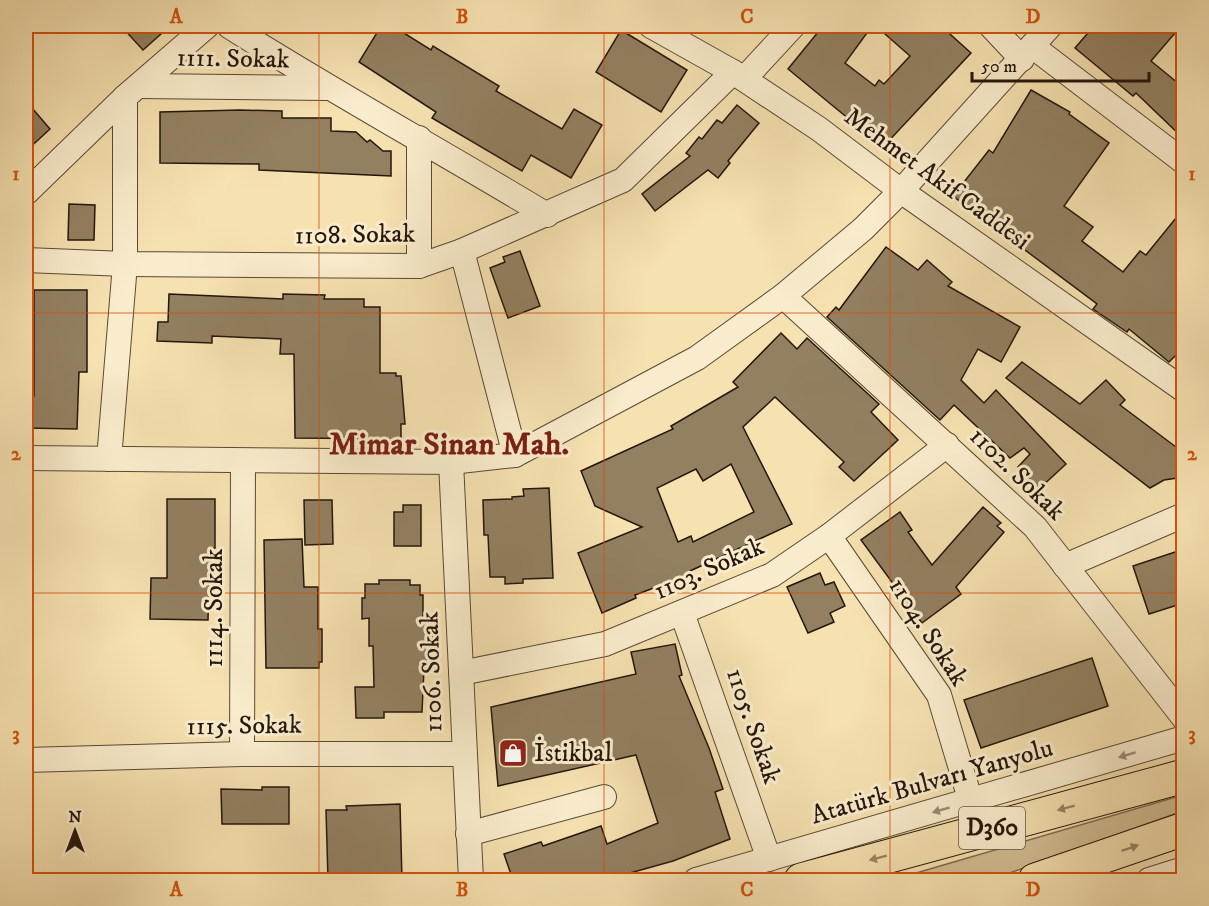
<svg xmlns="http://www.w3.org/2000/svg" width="1209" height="906" viewBox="0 0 1209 906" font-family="'IM FELL DW Pica',serif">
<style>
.green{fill:#d2be94;stroke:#7c6a50;stroke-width:1.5}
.building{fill:#928061;stroke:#25160c;stroke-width:1.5;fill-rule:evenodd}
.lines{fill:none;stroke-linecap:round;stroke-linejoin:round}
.minor-casing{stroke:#594935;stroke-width:26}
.highway-casing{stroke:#25160c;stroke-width:35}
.minor{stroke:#f9eccc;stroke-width:24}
.highway{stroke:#f6e1b0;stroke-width:33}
.oneway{fill:#9a8c76}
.oneway2{fill:#988666}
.grid{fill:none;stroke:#d4520c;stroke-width:1.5;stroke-opacity:0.55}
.labels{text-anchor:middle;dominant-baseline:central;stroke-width:6;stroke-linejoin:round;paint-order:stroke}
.shield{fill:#f9eccc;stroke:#655646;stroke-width:1.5}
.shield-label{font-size:24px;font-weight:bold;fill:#25160c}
.street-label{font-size:26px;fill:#25160c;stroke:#f9eccc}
.poi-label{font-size:26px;fill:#25160c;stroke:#f9eccc;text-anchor:start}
.district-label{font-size:32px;font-weight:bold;fill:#7a1f14;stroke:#f9eccc}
.neatline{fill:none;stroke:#d4520c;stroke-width:2}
.grid-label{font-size:20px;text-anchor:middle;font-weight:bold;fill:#d4520c}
</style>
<rect width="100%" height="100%" fill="#f6e1b0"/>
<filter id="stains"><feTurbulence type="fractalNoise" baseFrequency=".00333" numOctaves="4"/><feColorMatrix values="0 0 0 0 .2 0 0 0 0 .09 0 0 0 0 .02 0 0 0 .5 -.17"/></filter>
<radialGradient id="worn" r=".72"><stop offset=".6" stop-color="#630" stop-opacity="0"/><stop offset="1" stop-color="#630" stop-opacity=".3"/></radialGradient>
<polygon class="green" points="1183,795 1183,811 990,880 878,880 899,878"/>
<g class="building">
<polygon points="121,26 170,26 143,50"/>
<polygon points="381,26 393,33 396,28 431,50 433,46 499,86 496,91 562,129 574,109 602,125 571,178 531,155 522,171 432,118 436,112 359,62"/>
<polygon points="823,26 872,26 845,63 875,86 879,80 884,84 910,56 876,26 941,26 971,53 883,147 788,69"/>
<polygon points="1094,26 1181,26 1151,61 1184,88 1184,139 1136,93 1133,96 1075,48"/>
<polygon points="621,30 687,70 661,112 596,72"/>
<polygon points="1031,90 1070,112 1069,114 1109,143 1064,206 1093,227 1082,241 1123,272 1140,251 1146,255 1184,208 1184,347 1169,362 1129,329 1127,332 1093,309 1097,304 953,196 989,150 993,153"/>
<polygon points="26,101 50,129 26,151"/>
<polygon points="737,105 759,123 728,161 730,163 718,178 708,170 655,211 642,194 690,156 686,153 699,137 702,139 717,120 722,123"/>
<polygon points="240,110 282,111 282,118 331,118 331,131 356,132 367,142 370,140 383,151 391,151 391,176 259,170 259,164 160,163 160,112"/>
<polygon points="69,204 95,205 94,240 68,240"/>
<polygon points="886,247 918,270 927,260 952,282 948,286 1020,327 1001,362 978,349 961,380 984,403 996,390 1066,464 1039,489 1018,467 1030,454 1024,448 1010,458 954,405 940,420 827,317 836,307 839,310"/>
<polygon points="520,251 540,306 508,318 490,268 505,262 503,257"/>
<polygon points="34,290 87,290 87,372 79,372 77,429 26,428 26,395 34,396"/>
<polygon points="169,294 283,299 283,294 325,295 324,299 364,299 364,307 380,307 380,373 396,373 396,376 401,376 405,424 401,424 401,439 295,438 294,354 280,354 281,339 212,336 212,343 157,341 158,322 168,322"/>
<path d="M 781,333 L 797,349 L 807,338 L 879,404 L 871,412 L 898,440 L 854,481 L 839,467 L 844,462 L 775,397 L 743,427 L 792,524 L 690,571 L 691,574 L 635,595 L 636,598 L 602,613 L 578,553 L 642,527 L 595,506 L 581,471 L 673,429 L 671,426 L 738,387 L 733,382 ZM 731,464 L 754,512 L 693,542 L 691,536 L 678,542 L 657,488 L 696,469 L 703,481 Z"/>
<polygon points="1022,362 1080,404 1106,380 1125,400 1120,405 1184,453 1184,477 1164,480 1150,488 1006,378"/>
<polygon points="549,488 553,578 523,579 523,583 505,584 505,577 490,577 488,535 484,535 483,500 512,499 512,497 524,496 523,489"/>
<polygon points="167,499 215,499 215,548 210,548 208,620 150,619 151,578 167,578"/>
<polygon points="304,500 332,500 333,544 305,545"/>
<polygon points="403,505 421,505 421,546 394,546 394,512 403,512"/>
<polygon points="983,507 1001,523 997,526 1004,532 956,587 961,594 922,623 861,540 900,512 912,530 908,532 932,565"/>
<polygon points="302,539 304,587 318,587 318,629 322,629 322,662 319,662 319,668 266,668 264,540"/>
<polygon points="1184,549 1184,603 1149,614 1133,566"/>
<polygon points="820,573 825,585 834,582 845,606 830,613 834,622 808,633 787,587"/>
<polygon points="379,580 410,580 410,585 420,585 420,595 423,595 423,620 433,620 433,647 426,647 427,668 424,668 422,712 384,712 384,718 356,718 355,687 374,687 373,646 369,646 369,618 362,619 362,598 365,598 365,584 379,584"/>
<polygon points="675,644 682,675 679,676 709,748 723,789 715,792 730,839 673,861 605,880 513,880 504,854 541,842 543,846 601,826 607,844 658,823 636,755 498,786 491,707 636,674 631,652"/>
<polygon points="1092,658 1108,706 981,748 964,700"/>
<polygon points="262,787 289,787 289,824 222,824 221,789 262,790"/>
<polygon points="400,804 402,880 328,880 326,810 347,810 346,806"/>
</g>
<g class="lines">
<g class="minor-casing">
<g id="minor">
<path d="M 229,26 C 333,92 441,151 547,215"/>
<polyline points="651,26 733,72 819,129 901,191 1184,390"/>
<polyline points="991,26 1022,59"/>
<polyline points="1032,46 1184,162"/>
<polyline points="744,79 793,26"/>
<polyline points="138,86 328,88"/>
<polyline points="26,193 125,97 207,26"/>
<polyline points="462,251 515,455"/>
<polyline points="26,260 125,264 419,266 462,251 623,180 733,72"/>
<polyline points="419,266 419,138"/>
<polyline points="783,296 1035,527 1184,718"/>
<polyline points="26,458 451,462 515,455 697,358 783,296 863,229 901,191 1050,26"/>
<polyline points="109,459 125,264 125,97"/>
<polyline points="451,462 471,880"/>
<polyline points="829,536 939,695 971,802"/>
<polyline points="1065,566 1184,515"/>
<polyline points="682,613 769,859"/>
<polyline points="461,673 605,644 772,575 829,536 947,445"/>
<polyline points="242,754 243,462"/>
<polyline points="26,760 242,754 464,754"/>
<polyline points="468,834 604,797"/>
<polyline points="696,880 1184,738"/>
<polyline points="1149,880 1184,869"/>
</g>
</g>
<g class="highway-casing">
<g id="highway">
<polyline points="801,880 1184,776"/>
<polyline points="1035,880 1184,829"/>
</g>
</g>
<use href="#minor" class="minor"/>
<use href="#highway" class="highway"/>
</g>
<defs><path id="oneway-solid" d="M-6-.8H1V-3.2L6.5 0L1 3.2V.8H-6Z" transform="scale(1.5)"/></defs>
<g class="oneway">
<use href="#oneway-solid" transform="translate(1127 755) rotate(163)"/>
<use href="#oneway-solid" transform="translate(941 810) rotate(164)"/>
</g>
<g class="oneway2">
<use href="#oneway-solid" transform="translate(1066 808) rotate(165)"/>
<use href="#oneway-solid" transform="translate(1130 848) rotate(-19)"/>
<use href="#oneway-solid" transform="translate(878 858) rotate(165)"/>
</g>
<path class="grid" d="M 319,26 L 319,880M 604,26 L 604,880M 890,26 L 890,880M 26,313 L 1184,313M 26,593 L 1184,593"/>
<defs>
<g id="shop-square" transform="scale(1.5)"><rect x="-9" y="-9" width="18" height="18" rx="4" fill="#8f2418" stroke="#f9eccc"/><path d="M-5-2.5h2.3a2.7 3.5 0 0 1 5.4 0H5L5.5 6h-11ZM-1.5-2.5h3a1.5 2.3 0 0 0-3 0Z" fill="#fff"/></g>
</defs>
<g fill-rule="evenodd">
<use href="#shop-square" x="513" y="753"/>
</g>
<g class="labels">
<rect class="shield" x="959" y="807" width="66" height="42" rx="4.5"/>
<g class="shield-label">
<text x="992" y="828">D360</text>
</g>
<g class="street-label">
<text transform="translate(233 59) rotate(1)">1111. Sokak</text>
<text transform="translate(937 179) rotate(36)">Mehmet Akif Caddesi</text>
<text transform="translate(355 235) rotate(-1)">1108. Sokak</text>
<text transform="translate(1017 474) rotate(44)">1102. Sokak</text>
<text transform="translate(709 569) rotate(-24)">1103. Sokak</text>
<text transform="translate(214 608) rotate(-90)">1114. Sokak</text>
<text transform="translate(928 632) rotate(57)">1104. Sokak</text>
<text transform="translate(432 672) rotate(-92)">1106. Sokak</text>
<text transform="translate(244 726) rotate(-1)">1115. Sokak</text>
<text transform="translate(753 726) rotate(71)">1105. Sokak</text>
<text transform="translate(932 782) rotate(-16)">Atatürk Bulvarı Yanyolu</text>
</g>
<g class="poi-label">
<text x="534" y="753">İstikbal</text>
</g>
<g class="district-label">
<text x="449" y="445">Mimar Sinan Mah.</text>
</g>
</g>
<rect width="1209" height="906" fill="none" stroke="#f6e1b0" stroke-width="66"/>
<g transform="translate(75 831)" stroke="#f9eccc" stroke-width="4.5" paint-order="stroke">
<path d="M0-4.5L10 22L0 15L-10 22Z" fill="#25160c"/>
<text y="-9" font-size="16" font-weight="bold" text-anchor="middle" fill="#25160c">N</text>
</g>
<path d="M972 72v9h177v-9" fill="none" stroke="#25160c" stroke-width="3"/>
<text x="981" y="72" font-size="18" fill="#25160c" stroke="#f9eccc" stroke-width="4.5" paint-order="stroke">50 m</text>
<rect x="33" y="33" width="1143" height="840" class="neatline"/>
<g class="grid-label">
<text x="176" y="23">A</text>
<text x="462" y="23">B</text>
<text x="747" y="23">C</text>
<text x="1033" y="23">D</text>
<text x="16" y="180">1</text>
<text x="1192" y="180">1</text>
<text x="16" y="460">2</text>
<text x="1192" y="460">2</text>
<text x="16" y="740">3</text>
<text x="1192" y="740">3</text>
<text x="176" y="896">A</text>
<text x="462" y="896">B</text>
<text x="747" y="896">C</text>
<text x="1033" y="896">D</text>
</g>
<rect width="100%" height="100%" filter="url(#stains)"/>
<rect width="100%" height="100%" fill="url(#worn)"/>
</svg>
